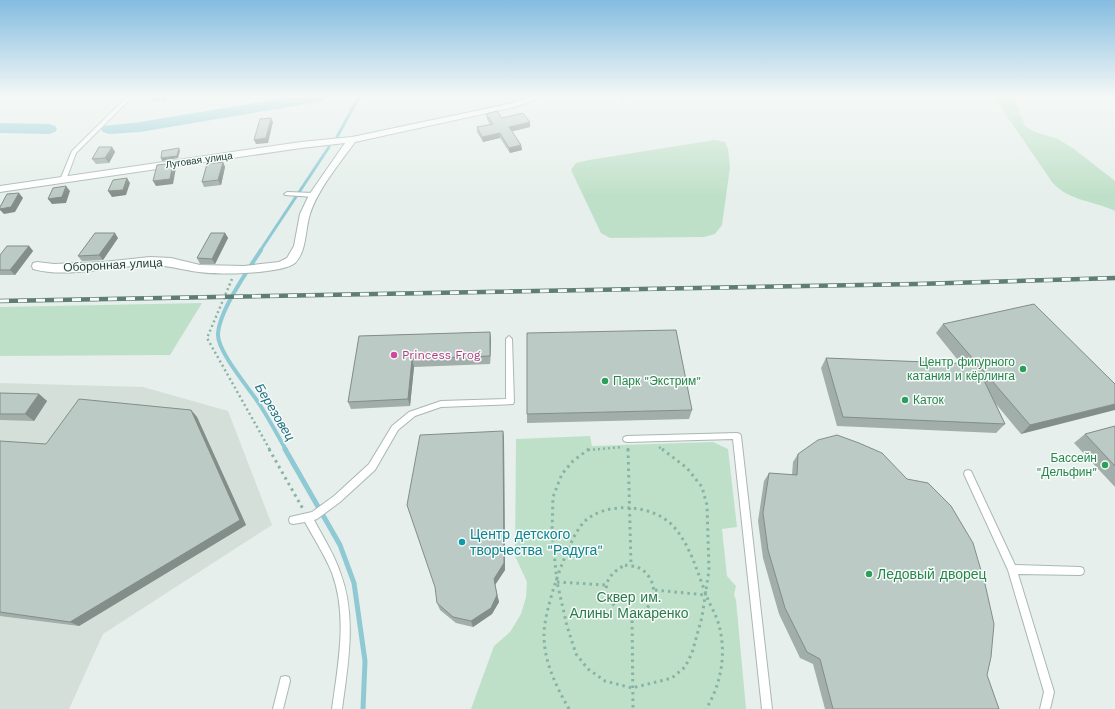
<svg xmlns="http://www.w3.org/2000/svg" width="1115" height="709" viewBox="0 0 1115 709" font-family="'Work Sans',sans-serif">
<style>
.built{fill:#d4dfda}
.green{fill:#bfe0c8}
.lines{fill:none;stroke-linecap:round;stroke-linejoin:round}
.stream-far2{stroke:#8ec9d4;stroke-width:3}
.stream-far1{stroke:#8ec9d4;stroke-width:4}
.stream{stroke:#8ec9d4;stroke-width:5}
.river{fill:#8ec9d4;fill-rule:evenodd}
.lane-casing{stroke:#a8b8b2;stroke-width:2}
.street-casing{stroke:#a8b8b2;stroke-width:2}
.path-far1{stroke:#86b3a5;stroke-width:2.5;stroke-dasharray:2 3;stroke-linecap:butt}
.path{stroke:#86b3a5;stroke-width:3;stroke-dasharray:2.5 4;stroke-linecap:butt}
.lane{fill:#fff;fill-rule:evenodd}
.street{fill:#fff;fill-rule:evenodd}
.rail-casing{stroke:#5f7d75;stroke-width:4.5}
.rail{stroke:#f7fbf9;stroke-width:3;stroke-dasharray:9;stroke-linecap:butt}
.wall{fill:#a1aea9}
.shaded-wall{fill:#838d89}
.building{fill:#bbcac4;stroke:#838d89}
.hotel-dot{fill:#d1479c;stroke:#f7fbf9;stroke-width:1.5}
.leisure-dot{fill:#2e9e5b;stroke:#f7fbf9;stroke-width:1.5}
.culture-dot{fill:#0f9aa8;stroke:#f7fbf9;stroke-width:1.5}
.labels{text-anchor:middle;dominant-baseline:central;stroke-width:3;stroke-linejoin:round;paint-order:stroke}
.far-street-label{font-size:10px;fill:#24423a;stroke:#f7fbf9}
.street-label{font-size:12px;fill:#24423a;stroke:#f7fbf9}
.hotel-label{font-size:12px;fill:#b23c85;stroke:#f7fbf9;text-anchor:start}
.leisure-label{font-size:12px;fill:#27864d;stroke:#f7fbf9;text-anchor:end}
.water-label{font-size:13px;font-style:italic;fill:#1c6f80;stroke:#f7fbf9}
.near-culture-label{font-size:14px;fill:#0d838f;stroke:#f7fbf9;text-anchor:start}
.near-leisure-label{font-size:14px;fill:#27864d;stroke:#f7fbf9;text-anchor:start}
.near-park-label{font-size:14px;fill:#2d7a4b;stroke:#f7fbf9}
</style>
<rect width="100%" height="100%" fill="#e6efeb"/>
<polygon class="built" points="0,383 143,387 228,411 272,525 103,634 69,709 0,709"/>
<g class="green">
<path d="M 994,97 L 1014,97 L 1025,126 L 1035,132 L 1058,139 L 1074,149 L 1115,181 L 1115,211 C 1093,200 1070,202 1052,182 Z"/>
<polygon points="715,140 725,142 728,149 730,167 722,225 715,234 704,237 610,238 601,233 571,170 576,163 589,160"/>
<polygon points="202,303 170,355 0,356 0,307"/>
<polygon points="590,436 592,446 713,442 728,449 737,527 722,529 727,576 736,586 734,595 736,600 746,709 471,709 494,646 510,632 521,614 526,597 527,582 515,556 516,439"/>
</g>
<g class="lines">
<g class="stream-far2">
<polyline points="337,137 356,102 361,97"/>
<polyline points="260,251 329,147"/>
</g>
<path class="stream-far1" d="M 261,250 C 248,270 219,311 218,334 C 217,351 248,387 258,402 C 268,417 277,434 286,450"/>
<polyline class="stream" points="285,449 340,545 354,583 365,661 363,709"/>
<g class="river">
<polygon points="290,97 326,97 323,100 318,102 140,132 109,134 103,132 101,129 103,126 140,122"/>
<polygon points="0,123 49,124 55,126 57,129 55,132 49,134 0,133"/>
</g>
<g class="lane-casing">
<g id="lane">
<polygon points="127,97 132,97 76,153 66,180 65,181 61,181 60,180 72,151"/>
<polygon points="287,192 314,193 317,195 314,197 285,195 284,194"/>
<path d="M 509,336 L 512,339 L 514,402 L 513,404 L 441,407 L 415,416 L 398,430 L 375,470 L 340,502 L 317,519 L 314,520 C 323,537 334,554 340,572 C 357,616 348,664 342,709 L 332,709 C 338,665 348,616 332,573 C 325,555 314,539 305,522 L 293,524 L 290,523 L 289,520 L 290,517 L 312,512 L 334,496 L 369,464 L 392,426 L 409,412 L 441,401 L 506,399 L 506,339 Z"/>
<polygon points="737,433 740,434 741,436 772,709 762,709 733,439 627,442 624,441 623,439 624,437 627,436"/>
<polygon points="968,470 971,471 1015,565 1080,567 1083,568 1084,571 1083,574 1080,575 1018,574 1054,692 1050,709 1040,709 1044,692 1008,570 964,474 965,471"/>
<polygon points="285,676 289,677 290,681 283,709 273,709 281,677"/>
</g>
</g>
<g class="street-casing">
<path id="street" d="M 531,97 L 543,97 L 515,107 L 355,142 C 340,163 318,189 310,214 C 305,229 307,251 295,263 C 282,274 217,275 199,272 C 183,270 168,265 151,265 C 114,265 69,279 33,269 L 32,266 L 33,263 L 37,262 L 54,264 L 103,262 L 150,257 L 171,258 L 200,265 L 244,266 L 279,262 L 287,258 L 294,246 L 300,214 L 309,195 L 345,143 L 301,148 L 0,192 L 0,186 L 301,142 L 352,137 L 513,103 Z"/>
</g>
<g class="path-far1">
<polyline points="232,279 207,338 270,450"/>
<polyline points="659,447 663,450"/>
<polyline points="628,448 628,450"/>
<polyline points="588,450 623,447"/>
</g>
<g class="path">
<polyline points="269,449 303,509"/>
<polyline points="589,449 573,461 562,474 553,497 552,531 557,582 567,626 576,654 588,669 605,681 632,688 672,678 685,667 692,653 702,617 709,570 707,505 702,487 687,468 662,449"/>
<polyline points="628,449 631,565"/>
<path d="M 625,565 C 629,566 634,566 637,567 C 650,572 657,588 652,600 C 637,636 576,590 625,565 Z"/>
<polyline points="557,582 606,585"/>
<polyline points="655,590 706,595"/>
<polyline points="632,614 633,709"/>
<path d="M 569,709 C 556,686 544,662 544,635 C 543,613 568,538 584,522 C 605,501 653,504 673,526 C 691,546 697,572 707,597 C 710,605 715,613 718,622 C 727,651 722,683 706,709"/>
</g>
<use href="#lane" class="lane"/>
<use href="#street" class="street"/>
<g class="rail-casing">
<polyline id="rail" points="0,301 917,284 1115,278"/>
</g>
<use href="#rail" class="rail"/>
</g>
<g class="wall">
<polygon points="150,97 168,97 165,101 152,101"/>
<polygon points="486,114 502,118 530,122 530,127 512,131 521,145 522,150 510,153 500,138 483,142 477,132 477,127 490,125 487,119"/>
<polygon points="112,147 115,152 109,163 96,164 92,159"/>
<polygon points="223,162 225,167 221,185 204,187 202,182"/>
<polygon points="225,233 228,238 215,264 200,264 197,258"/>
<polygon points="118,238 103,260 82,261 78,256"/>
<polygon points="29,246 33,251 15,275 0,275 0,255"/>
<polygon points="943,324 1115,384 1021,434 996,404 1005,424 996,433 837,426 821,368 826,358 961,364 936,333"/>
<polygon points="490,332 491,340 490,364 414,367 410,406 351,409 348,402 359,336"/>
<polygon points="0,393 39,394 47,401 34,421 0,420"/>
<polygon points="191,410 197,417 246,525 79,626 0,616 0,441 46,444"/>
<polygon points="692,410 689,419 527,423 527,414"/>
<polygon points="1115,426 1115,487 1074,443 1085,434"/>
<polygon points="503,431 504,439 505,570 495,585 499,602 492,614 473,627 456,623 440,610 437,603"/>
<polygon points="798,454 987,675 999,709 825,709 813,664 800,658 779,614 763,558 758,521 764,481 769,473 792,475 793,462"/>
</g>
<g class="shaded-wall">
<polygon points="163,97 168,97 165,101"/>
<polygon points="620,97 632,97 620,100"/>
<polygon points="271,118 273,122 268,143 256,144 254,140"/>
<polygon points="530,122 530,127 510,132 509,127"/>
<polygon points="500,133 500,138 483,142 482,137"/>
<polygon points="521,145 522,150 510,153 509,148"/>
<polygon points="112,147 115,152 109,163 105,158"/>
<polygon points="179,148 180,151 178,158 162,161 161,158"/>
<polygon points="223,162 225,167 221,185 218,180"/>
<polygon points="173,163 176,168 173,184 156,186 153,181"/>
<polygon points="127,178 130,183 126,195 112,197 108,191"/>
<polygon points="66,186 70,191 66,203 52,204 48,199"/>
<polygon points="19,193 23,198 15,212 4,214 0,210 0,209"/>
<polygon points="115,233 118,238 103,260 99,255"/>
<polygon points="225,233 228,238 215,264 212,259"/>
<polygon points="29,246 33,251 15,275 10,270"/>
<polygon points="490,332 491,340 490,364"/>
<polygon points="412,359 414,367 410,406 408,399"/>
<polygon points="39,394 47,401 34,421 25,414"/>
<polygon points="1115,404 1115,410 1021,434 1030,425"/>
<polygon points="191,410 197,417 246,525 79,626 70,622"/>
<polygon points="503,431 504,439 505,570 495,585 499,602 492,614 473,627 471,621 494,579"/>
</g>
<g class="building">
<polygon points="497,111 502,118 523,113 530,122 509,127 521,145 509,148 500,133 482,137 477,127 493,124 486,114"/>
<polygon points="271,118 266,138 254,140 260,119"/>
<polygon points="99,147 112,147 105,158 92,159"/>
<polygon points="179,148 177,156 161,158 162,151"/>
<polygon points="223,162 218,180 202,182 207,164"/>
<polygon points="173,163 170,179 153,181 157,165"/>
<polygon points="127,178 123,190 108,191 113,180"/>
<polygon points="66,186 62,197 48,199 53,188"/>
<polygon points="19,193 11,207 0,209 0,207 7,194"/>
<polygon points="95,233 115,233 99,255 78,256"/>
<polygon points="211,233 225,233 212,259 197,258"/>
<polygon points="7,246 29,246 10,270 0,270 0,255"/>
<polygon points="1034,304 1115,384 1115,404 1030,425 943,324"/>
<polygon points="676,330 692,410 527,414 527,333"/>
<polygon points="490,332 490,356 412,359 408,399 348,402 359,336"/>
<polygon points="826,358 976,364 1005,424 843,417"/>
<polygon points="0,393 39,394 25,414 0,414"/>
<polygon points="79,399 191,410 240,520 70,622 0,612 0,441 46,444"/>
<polygon points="1115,426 1115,466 1085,434"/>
<polygon points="503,431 504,563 494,579 497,595 491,608 471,621 453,617 437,603 435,587 407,505 420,435"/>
<polygon points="837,435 859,443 882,453 907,479 928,483 951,506 973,543 985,584 994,624 991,657 987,675 999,709 833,709 820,659 807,652 785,608 768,550 763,513 769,473 797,475 798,454 818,440"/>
</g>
<linearGradient id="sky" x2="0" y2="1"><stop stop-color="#84bce0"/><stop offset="0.49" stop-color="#f4f8f6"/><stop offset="1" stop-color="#f4f8f6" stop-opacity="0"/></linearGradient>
<rect width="1115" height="196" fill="url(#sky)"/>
<circle class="hotel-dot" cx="394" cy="355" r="4"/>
<g class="leisure-dot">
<circle cx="1023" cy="369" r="4"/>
<circle cx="605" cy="381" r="4"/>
<circle cx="905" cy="400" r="4"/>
<circle cx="1105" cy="465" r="4"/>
<circle cx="869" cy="574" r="4"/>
</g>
<circle class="culture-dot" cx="462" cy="542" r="4"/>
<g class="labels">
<g class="far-street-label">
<text transform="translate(199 160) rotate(-8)">Луговая улица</text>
</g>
<g class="street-label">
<text transform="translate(113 265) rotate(-3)">Оборонная улица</text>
</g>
<g class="hotel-label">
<text x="402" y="355">Princess Frog</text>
</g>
<g class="leisure-label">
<text x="1015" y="362">Центр фигурного<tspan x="1015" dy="14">катания и кёрлинга</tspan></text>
<text x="613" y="381" text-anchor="start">Парк "Экстрим"</text>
<text x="913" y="400" text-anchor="start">Каток</text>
<text x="1097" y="458">Бассейн<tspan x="1097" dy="14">"Дельфин"</tspan></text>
</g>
<g class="water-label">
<text transform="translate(275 412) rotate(59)">Березовец</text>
</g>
<g class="near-culture-label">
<text x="470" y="534">Центр детского<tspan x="470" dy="16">творчества "Радуга"</tspan></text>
</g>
<g class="near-leisure-label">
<text x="877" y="574">Ледовый дворец</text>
</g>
<g class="near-park-label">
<text x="629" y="597">Сквер им.<tspan x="629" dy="16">Алины Макаренко</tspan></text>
</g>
</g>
</svg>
